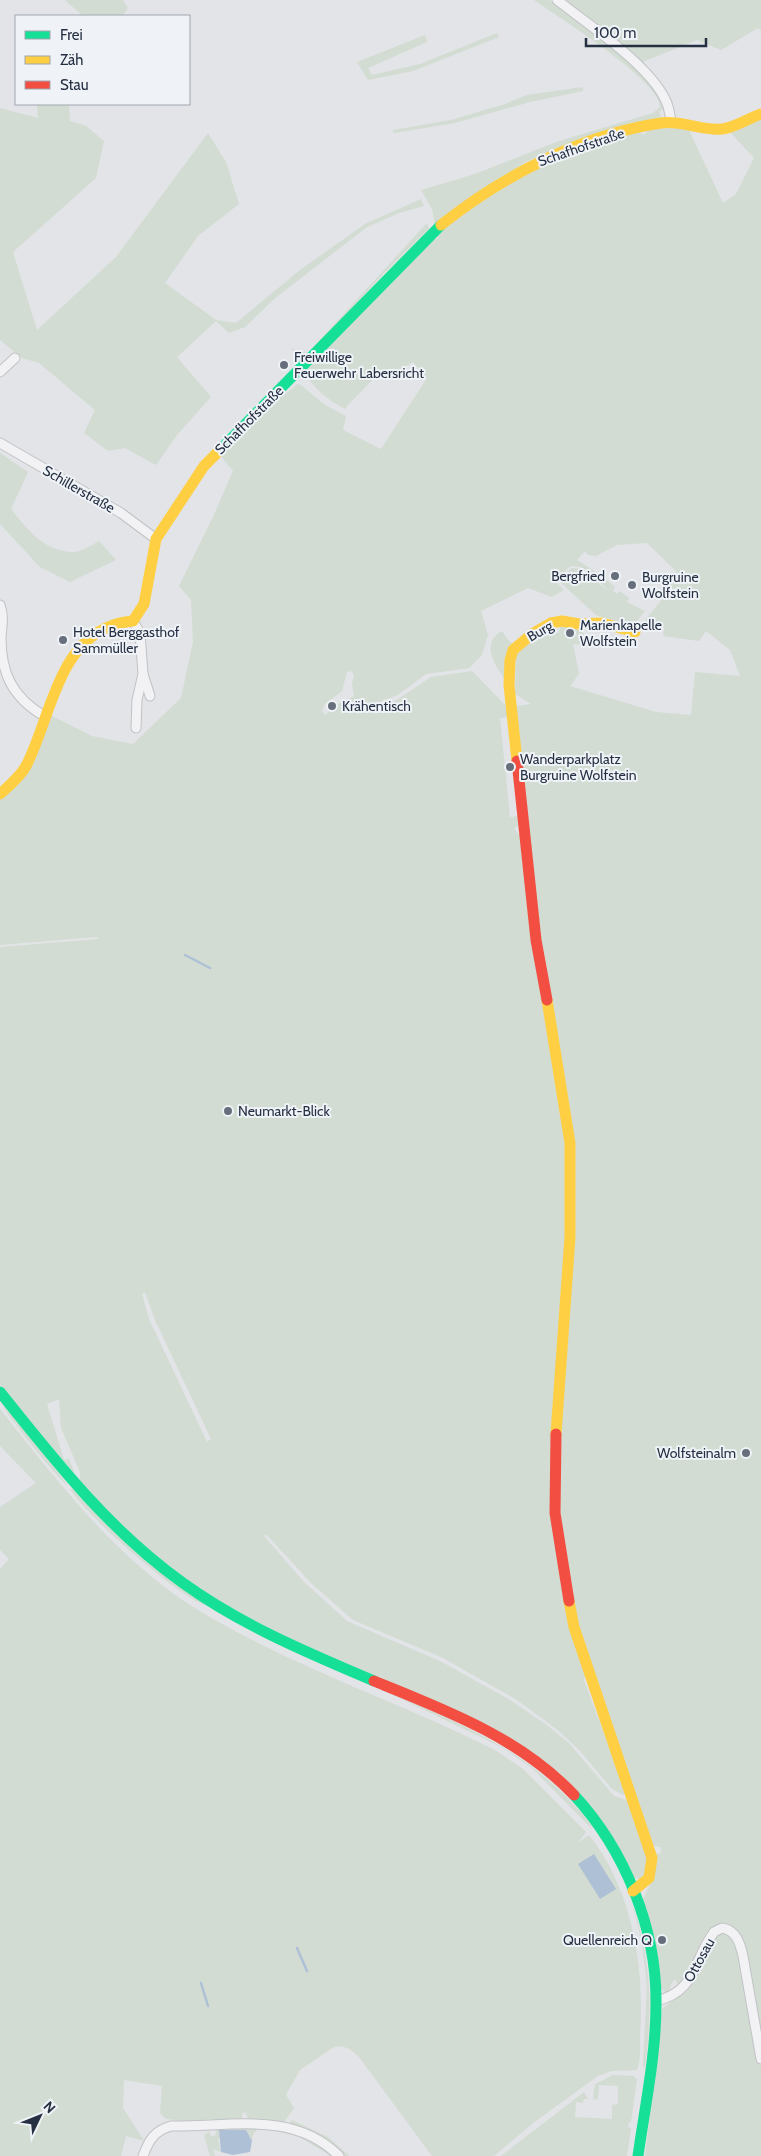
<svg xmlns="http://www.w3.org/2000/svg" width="761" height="2156" viewBox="0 0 761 2156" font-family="Cabin,sans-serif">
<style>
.green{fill:#d2dcd2;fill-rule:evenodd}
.water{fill:#aec0d6}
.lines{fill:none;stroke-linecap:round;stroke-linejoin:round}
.stream{stroke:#aec0d6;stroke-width:2.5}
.street-casing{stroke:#c0c2c5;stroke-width:11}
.street{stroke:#f2f2f4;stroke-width:9}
.fast{stroke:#16e098;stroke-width:11}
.slow{stroke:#ffcf43;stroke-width:11}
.jam{stroke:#f24e42;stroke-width:11}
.poi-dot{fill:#686f7c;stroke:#eff3f7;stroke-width:2}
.labels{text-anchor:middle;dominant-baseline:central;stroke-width:4;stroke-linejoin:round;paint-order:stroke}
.street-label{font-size:14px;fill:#263043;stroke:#eff3f7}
.poi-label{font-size:14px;fill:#263043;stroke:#eff3f7;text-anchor:start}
</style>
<rect width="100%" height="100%" fill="#e2e4e7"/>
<g class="green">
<polygon points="65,0 123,0 128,8 122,16 83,16"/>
<path d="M 534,0 L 549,0 C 570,16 669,85 664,111 L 662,109 L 659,112 L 661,117 L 633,125 L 630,123 L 624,127 L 563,146 L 525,162 L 435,224 L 432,209 L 421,190 L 475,174 L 559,141 L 653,113 L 660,107 C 661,81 558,17 534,0 Z"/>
<polygon points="561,0 761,0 761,31 758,28 721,50 697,40 645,61 642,65"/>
<polygon points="497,33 499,37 413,71 368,80 357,62 425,35 427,42 368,68 372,75 420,64"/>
<polygon points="583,87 583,91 530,102 455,123 394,133 393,130 451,120 505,104 527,95"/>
<polygon points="37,104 69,104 70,121 86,126 104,141 96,178 13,252 37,330 116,257 208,133 226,162 239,204 198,236 165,283 216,320 236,323 300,270 365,224 421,199 424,206 399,213 367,227 274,299 245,327 229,333 216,321 177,357 211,397 177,435 156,465 125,448 108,451 84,433 95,410 39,363 22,358 0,340 0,108 38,118"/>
<path d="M 761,118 L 761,2156 L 645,2156 L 662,2009 L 682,1993 L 675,1979 L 671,1984 L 669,1992 L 665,1992 L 661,1988 L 657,1955 L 643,1899 L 654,1876 L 656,1854 L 661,1853 L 660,1847 L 654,1846 L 586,1674 L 584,1680 L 626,1793 L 623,1795 L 612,1789 L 580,1751 L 559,1731 L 517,1700 L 443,1658 L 353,1620 L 311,1583 L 266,1534 L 264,1536 L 304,1582 L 347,1621 L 442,1662 L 510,1700 L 544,1723 L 569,1743 L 614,1796 L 627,1800 L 647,1853 L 648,1870 L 640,1880 L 634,1877 L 536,1756 L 266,1627 L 216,1599 L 159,1560 L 80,1483 L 80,1472 L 61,1428 L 59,1399 L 47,1404 L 64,1460 L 69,1459 L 75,1474 L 45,1442 L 0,1384 L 0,947 L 98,939 L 97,937 L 0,945 L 0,799 L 50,715 L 92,736 L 133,744 L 181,698 L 193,642 L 191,600 L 179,586 L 213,517 L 233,471 L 219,454 L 282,393 L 284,395 L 298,384 L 302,386 L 325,405 L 346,416 L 343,430 L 381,449 L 427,378 L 413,362 L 397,371 L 382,370 L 347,406 L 346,409 C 333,404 310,386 305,372 L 430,239 L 438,239 L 437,234 L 462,213 L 536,166 L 640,130 L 642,135 L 647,133 L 645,129 L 663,126 L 688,128 L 723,203 L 736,194 L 754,158 L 729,131 ZM 647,543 L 677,572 L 673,577 L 688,587 L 671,577 L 657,593 L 663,598 L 642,624 L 664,628 L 663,636 L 699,641 L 706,631 L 730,650 L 740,676 L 695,672 L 691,715 L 656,712 L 570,686 L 579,674 L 573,644 L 596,646 L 597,643 L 587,638 L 579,628 L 561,623 L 559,633 L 553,632 L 553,625 L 516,654 L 515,694 L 531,704 L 517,706 L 520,837 L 514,828 L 518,826 L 519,816 L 510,817 L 500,718 L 509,717 L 508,708 L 472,671 L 431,677 L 395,701 L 368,711 L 367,707 L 398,695 L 426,674 L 469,668 L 482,655 L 488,635 L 481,611 L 528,588 L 552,597 L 564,590 L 554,580 L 571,566 L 581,567 L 600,579 L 602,576 L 577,560 L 585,551 L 588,555 L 596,556 L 617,545 ZM 351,671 L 354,675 L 352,684 L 354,696 L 338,704 L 325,715 L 322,711 L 325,704 L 342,691 L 347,672 ZM 145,1292 L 155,1320 L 211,1439 L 207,1442 L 149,1319 L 142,1294 Z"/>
<polygon points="427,223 429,229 384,273 303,361 290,348 308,353"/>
<path d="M 0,453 L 28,472 L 11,509 C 28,530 44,552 74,552 C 81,552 92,545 99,541 L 116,560 L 70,582 L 40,567 L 0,524 Z"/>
<polygon points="572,568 580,569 610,592 600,582 604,578 615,587 613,591 617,594 620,591 629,598 627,602 645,611 633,626 596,615 558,580"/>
<path d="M 502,631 L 508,640 L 514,644 L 504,678 C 493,662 481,643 502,631 Z"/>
<path d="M 0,1399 L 67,1484 L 67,1485 C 58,1479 0,1408 0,1399 Z"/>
<path d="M 0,1409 C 58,1482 118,1561 198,1610 C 292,1667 398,1701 495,1750 L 523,1769 L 586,1832 L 578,1843 L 589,1835 C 632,1889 645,1967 640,2035 C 640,2046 641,2060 637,2070 L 612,2071 L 598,2076 L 533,2123 L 494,2156 L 432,2156 L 359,2057 C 351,2050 346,2045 334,2047 L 300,2070 L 286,2095 L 294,2108 L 284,2122 L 249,2120 L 245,2112 L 242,2114 L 242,2120 L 214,2121 L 213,2119 L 185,2121 L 166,2119 L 160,2113 L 162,2086 L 124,2080 L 123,2108 L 144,2141 L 126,2136 L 121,2156 L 0,2156 L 0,1569 L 9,1559 L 0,1550 L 0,1507 L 36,1483 L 0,1446 Z"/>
<path d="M 70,1489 L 72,1489 L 207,1606 C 178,1597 87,1516 70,1489 Z"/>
<path d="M 383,1690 C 452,1720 522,1747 574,1805 C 580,1811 589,1820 592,1829 L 532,1768 L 503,1748 Z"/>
<path d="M 632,1902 C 651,1964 653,2003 645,2068 L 643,2065 L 647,1987 L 642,1943 Z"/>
<polygon points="613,2075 634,2076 637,2080 631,2122 629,2122 628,2127 631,2128 627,2156 501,2156 584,2092 588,2099 584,2099 583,2103 576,2102 575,2117 612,2119 612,2105 618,2104 618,2086 599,2085 598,2099 593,2100 595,2084"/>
<polygon points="292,2120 328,2137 349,2156 345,2156 320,2136 290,2123"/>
<polygon points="217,2128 284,2128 337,2156 331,2156 296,2135 259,2128 253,2134 252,2141 246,2130 218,2139 221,2152 213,2149 215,2156 210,2156 204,2135 209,2132 211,2136 215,2136"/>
</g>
<g class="water">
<polygon points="594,1854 616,1889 600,1899 578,1864"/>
<polygon points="219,2130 246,2130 252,2141 250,2152 233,2155 221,2152"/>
</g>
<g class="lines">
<g class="stream">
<polyline points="185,955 210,968"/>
<polyline points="297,1948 307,1971"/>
<polyline points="201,1983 208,2006"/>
</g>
<g class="street-casing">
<g id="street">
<path d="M 557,0 C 589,25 648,64 665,99 C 669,106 670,114 671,122"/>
<polyline points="0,372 15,358"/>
<polyline points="0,443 121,513 156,539"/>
<path d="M 0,605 C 4,616 2,626 1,637 C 1,673 12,697 44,716"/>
<polyline points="133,621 140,633 143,674 150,696"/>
<polyline points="136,728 137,700 143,674"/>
<path d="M 656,2001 C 697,1991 692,1962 714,1932 L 722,1928 C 736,1930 740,1943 743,1956 L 761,2059"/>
<path d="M 143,2156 C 149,2140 154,2131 171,2126 C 229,2127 293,2110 339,2156"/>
</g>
</g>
<use href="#street" class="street"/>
<g class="fast">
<polyline points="218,452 441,225"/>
<path d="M 0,1392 C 55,1461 110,1531 183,1583 C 241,1625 308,1653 374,1681"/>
<path d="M 574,1795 C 625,1850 657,1929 656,2004 C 656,2055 645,2106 638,2156"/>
</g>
<g class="slow">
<path d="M 441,225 C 504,175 581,135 661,123 C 681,120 702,131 722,129 C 734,128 749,118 761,114"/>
<polyline points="517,761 509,685 510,660 513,650 532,634 551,623 562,621 579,624 602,623 635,632"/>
<path d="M 0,794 C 9,786 20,777 26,766 C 49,723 57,645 111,626 C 117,623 126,622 133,621 L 144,604 L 156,539 L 204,466 L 218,452"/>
<polyline points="547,1000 570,1143 570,1237 556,1434"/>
<polyline points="569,1601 574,1627 652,1858 649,1878 633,1891"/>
</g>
<g class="jam">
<polyline points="517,761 536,940 547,1000"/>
<polyline points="556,1434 555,1513 569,1601"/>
<path d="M 374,1681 C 446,1710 520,1738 574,1795"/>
</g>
</g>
<g class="poi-dot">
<circle cx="284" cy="365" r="5"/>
<circle cx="615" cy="576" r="5"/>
<circle cx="632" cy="585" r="5"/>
<circle cx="570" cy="633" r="5"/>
<circle cx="63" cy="640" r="5"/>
<circle cx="332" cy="706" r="5"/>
<circle cx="510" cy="767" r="5"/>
<circle cx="228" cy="1111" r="5"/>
<circle cx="746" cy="1453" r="5"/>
<circle cx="662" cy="1940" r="5"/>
</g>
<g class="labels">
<g class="street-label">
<text transform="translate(581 147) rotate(-19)">Schafhofstraße</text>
<text transform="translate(249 420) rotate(-45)">Schafhofstraße</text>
<text transform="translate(79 489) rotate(30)">Schillerstraße</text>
<text transform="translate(540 631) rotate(-30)">Burg</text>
<text transform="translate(699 1960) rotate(-61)">Ottosau</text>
</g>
<g class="poi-label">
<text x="294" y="357">Freiwillige<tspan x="294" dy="16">Feuerwehr Labersricht</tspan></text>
<text x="605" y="576" text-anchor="end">Bergfried</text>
<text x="642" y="577">Burgruine<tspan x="642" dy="16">Wolfstein</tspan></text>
<text x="580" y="625">Marienkapelle<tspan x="580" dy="16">Wolfstein</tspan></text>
<text x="73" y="632">Hotel Berggasthof<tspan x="73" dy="16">Sammüller</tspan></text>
<text x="342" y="706">Krähentisch</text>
<text x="520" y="759">Wanderparkplatz<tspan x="520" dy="16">Burgruine Wolfstein</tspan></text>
<text x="238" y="1111">Neumarkt-Blick</text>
<text x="736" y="1453" text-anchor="end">Wolfsteinalm</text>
<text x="652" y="1940" text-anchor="end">Quellenreich Q</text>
</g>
</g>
<rect x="15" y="15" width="175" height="90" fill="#eff3f7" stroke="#9fa5af"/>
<rect x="25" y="31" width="25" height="8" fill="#16e098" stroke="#9fa5af"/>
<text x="60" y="40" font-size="15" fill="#263043">Frei</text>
<rect x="25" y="56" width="25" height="8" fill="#ffcf43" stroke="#9fa5af"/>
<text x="60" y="65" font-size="15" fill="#263043">Zäh</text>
<rect x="25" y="81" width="25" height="8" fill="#f24e42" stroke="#9fa5af"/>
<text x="60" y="90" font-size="15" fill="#263043">Stau</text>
<g transform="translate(40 2116) rotate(47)" stroke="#eff3f7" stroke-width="4" paint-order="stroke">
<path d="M0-4L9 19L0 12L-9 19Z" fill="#263043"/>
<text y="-8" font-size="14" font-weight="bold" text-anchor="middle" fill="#263043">N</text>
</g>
<path d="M586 38v8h120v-8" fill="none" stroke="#263043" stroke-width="2.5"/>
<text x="594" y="38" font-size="15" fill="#263043" stroke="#eff3f7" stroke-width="4" paint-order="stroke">100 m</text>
</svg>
